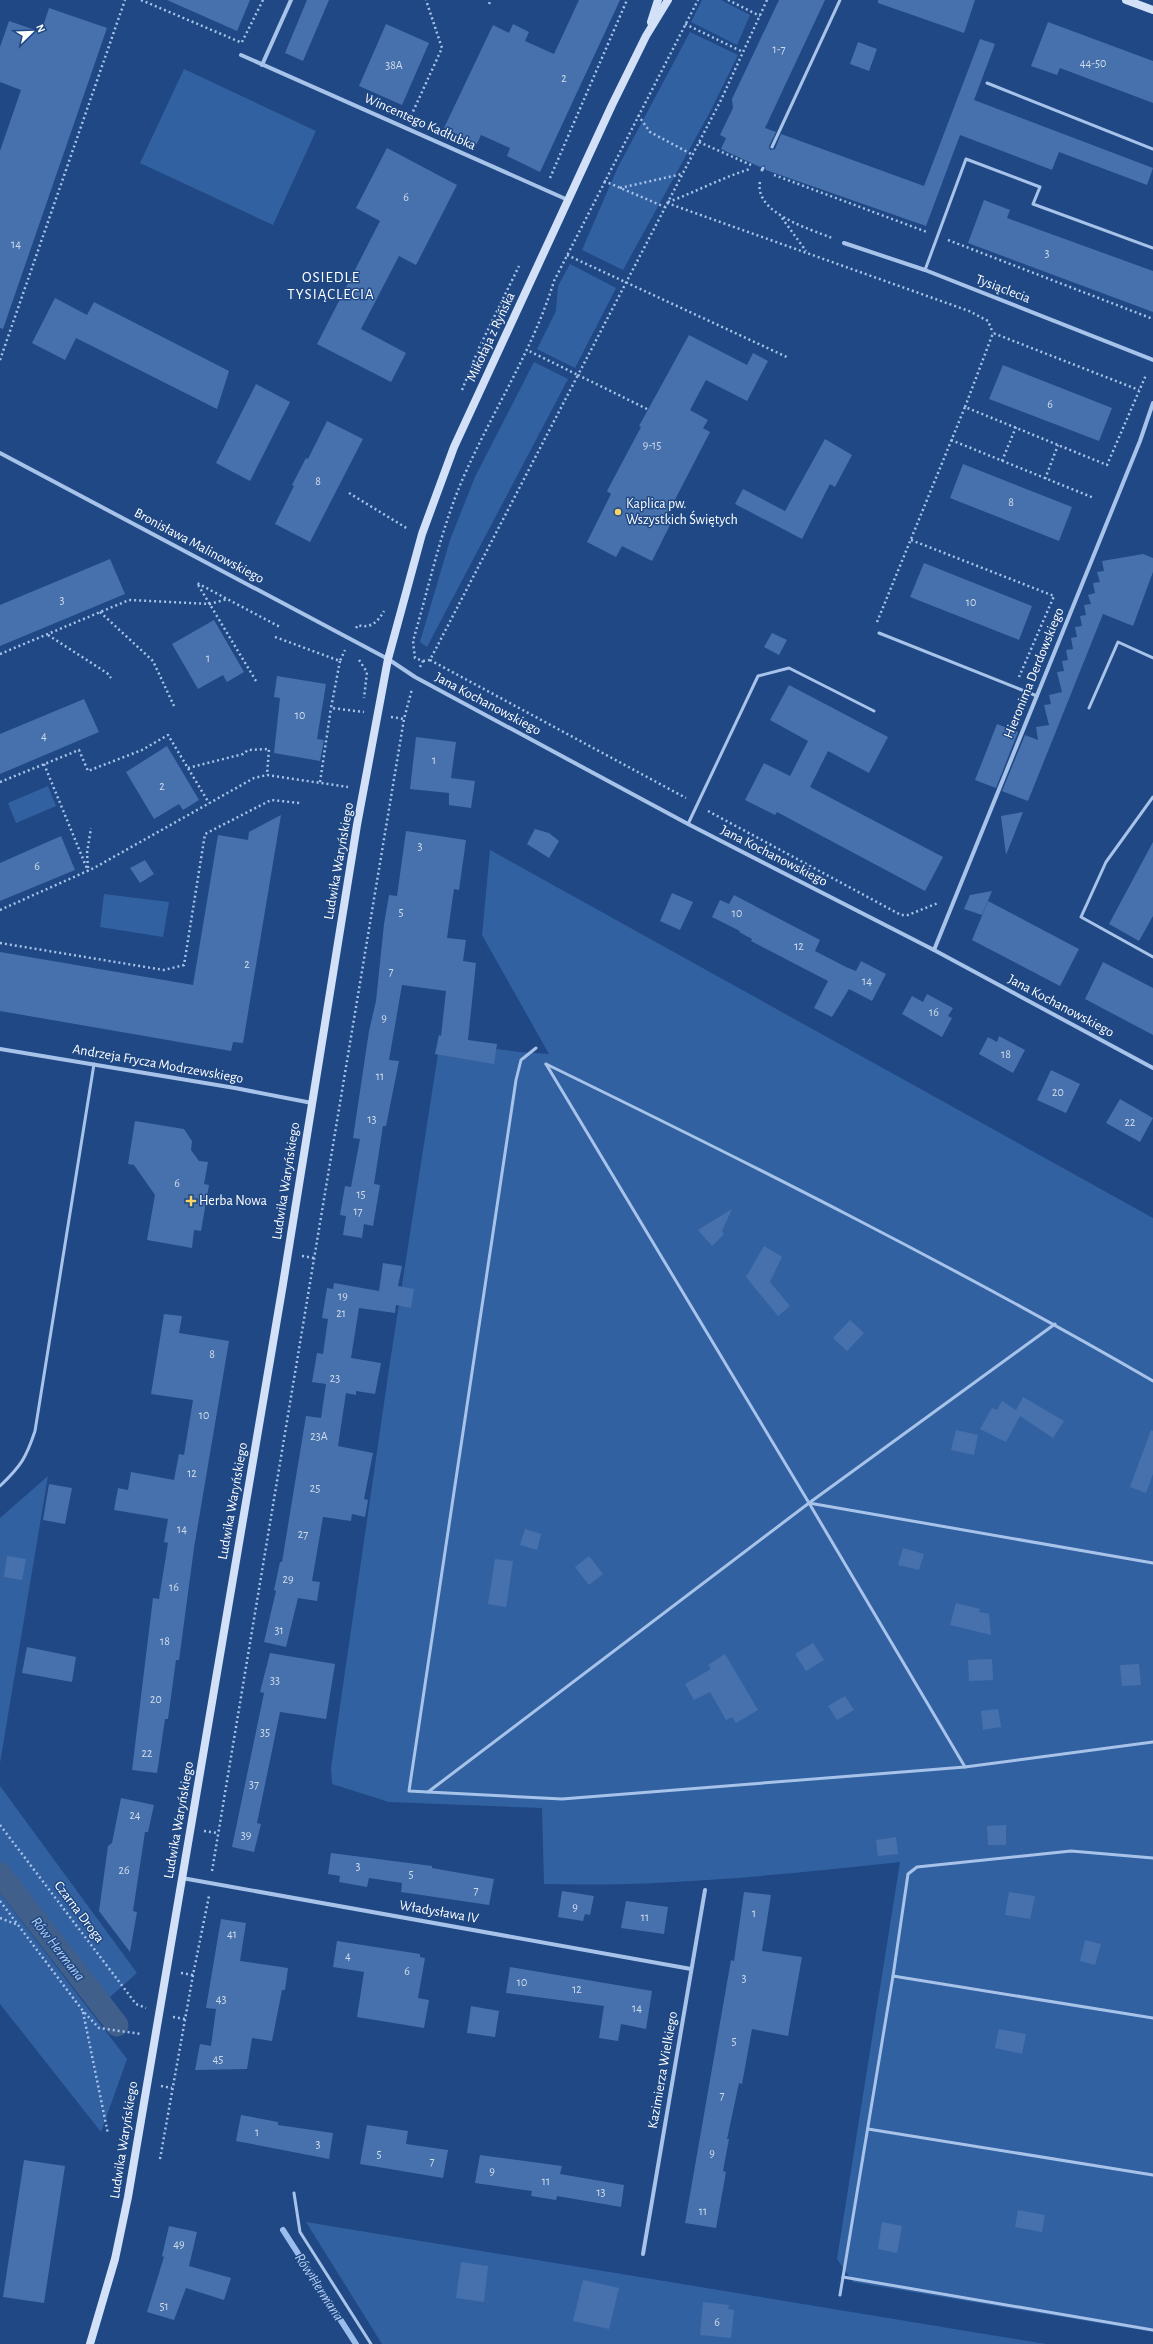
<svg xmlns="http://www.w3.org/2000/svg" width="1153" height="2344" viewBox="0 0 1153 2344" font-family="'Alegreya Sans',sans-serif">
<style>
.green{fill:#3261a2}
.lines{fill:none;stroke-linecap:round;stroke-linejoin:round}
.stream{stroke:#9abdeb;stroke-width:6}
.canal{stroke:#415f8b;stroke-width:23}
.building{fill:#4771ad}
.path{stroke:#a7c3ea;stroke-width:2.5;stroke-dasharray:2 3;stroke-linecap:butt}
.lane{stroke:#a7c3ea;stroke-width:3}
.street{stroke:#a7c3ea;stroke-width:4}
.secondary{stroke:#d2e1f7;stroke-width:8}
.poi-dot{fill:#f8d366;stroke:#1f4884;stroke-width:1.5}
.labels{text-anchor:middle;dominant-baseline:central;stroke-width:3;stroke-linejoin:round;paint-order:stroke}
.number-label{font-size:12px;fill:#d1dcea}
.street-label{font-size:14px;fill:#fff;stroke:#1f4884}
.poi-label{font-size:14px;fill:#fff;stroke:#1f4884;text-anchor:start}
.neighbourhood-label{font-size:15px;letter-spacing:1px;fill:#fff;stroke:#1f4884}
.water-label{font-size:15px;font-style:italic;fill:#b2cdf1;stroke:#1f4884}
</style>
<rect width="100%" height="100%" fill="#1f4884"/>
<g class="green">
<polygon points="702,0 721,0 750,15 737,45 691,22"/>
<polygon points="690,32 738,55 711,110 623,270 582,250 618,167"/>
<polygon points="184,69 316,131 273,225 140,163"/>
<polygon points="570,264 616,288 575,368 537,349 556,311 558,286"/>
<polygon points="534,362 568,379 427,647 420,642 450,540 475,477"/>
<polygon points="48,786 56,806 16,823 8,803"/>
<path d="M 490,850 L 1153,1218 L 1153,2332 L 853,2282 L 837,2259 L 900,1862 C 780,1875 664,1887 544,1884 L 542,1808 L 389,1802 L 332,1784 L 331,1768 L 390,1362 L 440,1041 L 519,1052 L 549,1054 L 482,935 Z"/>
<polygon points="104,894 169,902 163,937 100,927"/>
<polygon points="48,1476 0,1763 0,1518"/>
<polygon points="0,1786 137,1973 101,2005 97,2018 0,1876"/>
<polygon points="0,1893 127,2059 101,2132 0,2004"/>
<polygon points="306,2222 1046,2344 382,2344"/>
</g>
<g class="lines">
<polyline class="stream" points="283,2230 356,2344"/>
<polyline class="canal" points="0,1874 117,2025"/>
</g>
<g class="building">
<polygon points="167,0 250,0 237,31"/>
<polygon points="307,0 329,0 303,61 285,53"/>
<polygon points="579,0 620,0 540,172 507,156 510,148 481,135 477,144 444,128 493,25 509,33 513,24 529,32 525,41 554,54"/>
<polygon points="779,0 825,0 765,128 776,132 769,146 770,150 775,149 781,134 924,186 980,39 995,44 974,100 1153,168 1147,185 1059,152 1052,170 960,135 926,226 766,170 764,165 760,167 721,149 726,138 720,135 733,108 732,99"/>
<polygon points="878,0 975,0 964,33 878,3"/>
<polygon points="49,8 107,28 3,329 0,328 0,151 21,90 0,82 0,47 9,21 41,32"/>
<polygon points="1048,22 1153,61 1153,103 1060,68 1057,75 1031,66"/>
<polygon points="386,24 429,43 402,105 359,86"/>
<polygon points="858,42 877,49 869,71 850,64"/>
<polygon points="387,148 457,185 416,265 399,256 361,329 406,353 391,382 317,344 380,221 356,208"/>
<polygon points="984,200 1010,210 1007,218 1153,271 1153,312 968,243"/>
<polygon points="55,298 87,315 94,302 229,371 217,409 76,338 65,360 32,343"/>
<polygon points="689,335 747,365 753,353 768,361 747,401 706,380 690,410 708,420 703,428 710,432 665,519 671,523 652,561 622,546 616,557 587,542 611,494 607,491 641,427 639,426"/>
<polygon points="1003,365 1112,408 1099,441 989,399"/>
<polygon points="256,384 290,402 250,481 216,463"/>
<polygon points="327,421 363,439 310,542 275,524 294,486 292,485 306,458 308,459"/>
<polygon points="825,439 852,455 835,487 830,484 802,539 735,504 743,489 785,511"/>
<polygon points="963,464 1072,507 1059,541 950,498"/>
<polygon points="1143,554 1153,558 1153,572 1133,626 1103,614 1028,801 1002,791 1025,735 1038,740 1036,727 1049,725 1044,705 1051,704 1049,695 1062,692 1057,672 1064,671 1062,661 1068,660 1066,650 1073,649 1071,638 1077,637 1075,627 1082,626 1080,616 1086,615 1084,605 1091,604 1088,595 1095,593 1093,583 1100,582 1097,572 1104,571 1102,561"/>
<polygon points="110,559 125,594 0,646 0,605"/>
<polygon points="924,563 1032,606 1019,640 910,597"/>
<polygon points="214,620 244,672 227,682 223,675 198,689 172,644"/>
<polygon points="772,633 787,640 779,655 764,647"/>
<polygon points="277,676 326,684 317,739 324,740 320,761 274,753 280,698 274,697"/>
<polygon points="789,685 888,737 869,773 828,751 810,787 943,857 925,891 777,812 775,815 745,800 764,763 790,776 808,741 770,720"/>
<polygon points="84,699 99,732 0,774 0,734"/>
<polygon points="997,724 1018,732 996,788 975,780"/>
<polygon points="416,737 456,742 451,778 475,781 471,808 449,805 449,791 449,793 410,789"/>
<polygon points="167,746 199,800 183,810 179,804 154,819 126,772"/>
<polygon points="1023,812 1006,855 1001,816"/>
<polygon points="281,815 243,1043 233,1042 231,1051 0,1011 0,952 193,985 218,835 248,840 249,832"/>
<polygon points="535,829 549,833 559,841 549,858 527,844"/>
<polygon points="406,831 466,840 459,890 454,889 447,938 466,940 463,961 476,963 468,1040 497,1044 494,1064 435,1054 439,1035 441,1036 446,991 402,985 389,1060 399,1061 386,1126 383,1126 374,1184 380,1185 373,1226 364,1224 362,1238 343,1235 346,1216 340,1215 345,1186 351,1187 360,1139 353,1138 369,1031 376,1001 384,924 389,895 397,896"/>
<polygon points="61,836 75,870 0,901 0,863"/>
<polygon points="1153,842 1153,916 1139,941 1109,924"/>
<polygon points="145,860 154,874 140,883 130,868"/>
<polygon points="992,891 982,915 964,909 970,895"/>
<polygon points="672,893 693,902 680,930 660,921"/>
<polygon points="734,895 820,940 815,951 846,967 856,971 861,961 886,974 872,1001 849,989 832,1017 814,1008 828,981 751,941 752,939 739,932 740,931 712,917 720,900 729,904"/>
<polygon points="988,901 1079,949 1060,986 972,940"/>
<polygon points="1103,962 1153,988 1153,1035 1085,999"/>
<polygon points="927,994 953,1008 948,1016 952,1018 942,1037 902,1014 912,996 923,1002"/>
<polygon points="999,1036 1025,1050 1013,1073 979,1054 988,1037 997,1042"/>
<polygon points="1051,1070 1080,1084 1066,1113 1037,1100"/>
<polygon points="1120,1099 1153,1118 1140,1142 1106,1123"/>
<polygon points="135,1121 184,1129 192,1141 191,1150 199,1161 208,1162 204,1184 209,1185 201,1231 194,1230 192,1248 147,1240 155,1195 134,1165 128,1164"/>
<polygon points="732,1209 722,1231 724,1234 712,1246 698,1230"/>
<polygon points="764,1246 782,1257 770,1282 790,1306 778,1316 746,1277"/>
<polygon points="383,1263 402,1266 398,1286 414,1289 411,1308 396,1305 395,1313 359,1308 351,1358 381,1363 375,1394 356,1391 356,1395 346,1393 338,1446 373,1453 364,1499 368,1500 365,1517 352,1514 351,1521 323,1517 312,1581 320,1582 317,1601 298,1598 286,1647 264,1642 276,1591 274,1590 280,1562 282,1562 306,1416 321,1418 326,1384 312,1382 317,1353 323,1354 328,1319 322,1318 327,1288 333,1289 334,1283 379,1291"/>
<polygon points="164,1314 182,1316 179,1333 229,1341 194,1548 179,1660 176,1660 168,1719 165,1719 157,1773 132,1770 153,1598 159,1599 168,1543 164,1542 168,1519 114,1510 118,1488 128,1490 131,1472 174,1480 179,1454 184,1455 193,1400 151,1394"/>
<polygon points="850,1320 864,1333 847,1351 833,1338"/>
<polygon points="1023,1397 1064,1421 1053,1438 1020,1416 1006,1442 980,1429 992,1408 997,1410 1002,1401 1016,1410"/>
<polygon points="956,1430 978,1435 974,1455 951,1450"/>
<polygon points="1151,1430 1153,1431 1153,1474 1146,1493 1130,1487"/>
<polygon points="49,1484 72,1488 65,1524 43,1520"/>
<polygon points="525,1529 541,1534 537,1550 520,1545"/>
<polygon points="903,1548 924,1554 919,1570 898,1565"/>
<polygon points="7,1556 26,1559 22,1580 4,1577"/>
<polygon points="589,1556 603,1574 589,1585 575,1567"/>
<polygon points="495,1559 513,1561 506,1607 488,1604"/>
<polygon points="956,1603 980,1609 979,1612 989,1614 991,1635 950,1625"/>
<polygon points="813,1643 824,1660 806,1671 795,1654"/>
<polygon points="27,1647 76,1657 72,1682 22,1673"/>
<polygon points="270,1653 335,1664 326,1719 280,1712 257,1823 261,1824 254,1852 232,1847 264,1693 260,1692"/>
<polygon points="725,1654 758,1710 736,1723 732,1717 726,1720 710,1692 694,1700 685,1684 711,1669 708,1665"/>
<polygon points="992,1659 993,1680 969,1681 968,1660"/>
<polygon points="1139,1664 1141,1685 1122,1686 1120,1665"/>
<polygon points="845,1696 854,1710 837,1720 828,1706"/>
<polygon points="998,1709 1001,1727 983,1730 981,1711"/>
<polygon points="121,1798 154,1805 148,1832 145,1832 133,1911 137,1912 130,1952 99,1911 108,1846 112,1843"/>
<polygon points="1006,1825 1006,1845 988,1845 987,1826"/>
<polygon points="896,1837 898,1854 878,1856 876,1840"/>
<polygon points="331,1853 432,1866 432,1868 494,1879 489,1905 401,1892 402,1883 369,1878 367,1887 339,1882 340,1876 328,1874"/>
<polygon points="562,1891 594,1896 590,1915 585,1914 583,1921 558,1917"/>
<polygon points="744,1892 771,1895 762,1951 802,1957 788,2036 752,2029 742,2084 739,2083 727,2139 729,2139 723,2171 726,2172 716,2228 685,2223 731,1960 734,1961"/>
<polygon points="1009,1892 1035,1896 1030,1919 1005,1915"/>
<polygon points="626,1901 668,1907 664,1934 621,1928"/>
<polygon points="221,1919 246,1923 240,1961 288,1968 285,1990 282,1990 272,2041 252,2038 247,2069 195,2070 200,2044 211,2046 216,2009 206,2008"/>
<polygon points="1085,1940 1101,1944 1095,1965 1080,1961"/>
<polygon points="337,1941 420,1954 420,1957 425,1958 418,1998 429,2000 424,2028 357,2017 364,1972 333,1967"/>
<polygon points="510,1967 652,1991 646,2029 621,2024 618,2041 599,2038 604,2006 506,1993"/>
<polygon points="471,2006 499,2011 495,2037 467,2033"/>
<polygon points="999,2029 1026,2034 1022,2054 995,2048"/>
<polygon points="241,2115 278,2122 278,2125 333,2133 329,2159 236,2141"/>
<polygon points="367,2125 408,2131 406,2144 448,2150 443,2178 360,2164"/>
<polygon points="480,2155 562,2166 560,2174 624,2185 621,2207 557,2196 556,2200 531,2196 532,2191 475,2183"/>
<polygon points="24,2160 65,2166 44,2303 3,2297"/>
<polygon points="1018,2210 1045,2215 1042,2232 1015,2227"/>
<polygon points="882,2222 902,2226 897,2253 878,2249"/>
<polygon points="169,2226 197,2232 189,2266 231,2278 224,2300 186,2288 174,2320 147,2312 164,2257 162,2256"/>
<polygon points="461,2262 488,2266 484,2302 456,2298"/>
<polygon points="583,2280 619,2288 609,2329 573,2321"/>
<polygon points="703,2302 729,2305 728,2309 734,2310 731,2338 700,2335"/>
</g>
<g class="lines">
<g class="path">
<polyline points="141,0 240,42"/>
<polyline points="728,0 760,16"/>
<polyline points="489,4 491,0"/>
<polyline points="685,24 743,52"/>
<polyline points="242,42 263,0"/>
<polyline points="638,115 650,132 693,155"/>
<polyline points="411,116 442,48 426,0"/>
<polyline points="699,142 751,165"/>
<polyline points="774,175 927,232"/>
<polyline points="550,178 627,0"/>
<polyline points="604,181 665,207"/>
<path d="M 760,182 C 754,213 810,229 832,238"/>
<polyline points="620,188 682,174"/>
<path d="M 668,202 C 696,192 721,178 750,169"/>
<polyline points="667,203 969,311 988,321 993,333"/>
<polyline points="782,218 806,251"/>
<polyline points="948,240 1153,319"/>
<polyline points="567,255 789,358"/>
<polyline points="0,360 125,0"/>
<polyline points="462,390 479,348 519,266"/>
<polyline points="965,407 993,333 1139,390"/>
<polyline points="647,409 578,375 721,100 767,0"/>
<polyline points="951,440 1094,498"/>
<polyline points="1002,461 1016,427"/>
<polyline points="1045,479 1058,445"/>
<polyline points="349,493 408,529"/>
<polyline points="911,540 1054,596 1019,677"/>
<polyline points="100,612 153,661 174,706"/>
<polyline points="877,622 965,407 1107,465 1146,375"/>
<path d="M 356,628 L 358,625 C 370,629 378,622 384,611"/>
<polyline points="48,635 107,673 111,678"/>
<polyline points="275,637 340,661 345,650"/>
<polyline points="0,654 129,600 210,604 227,599"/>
<polyline points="359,660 367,672 364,698"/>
<polyline points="430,660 686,798"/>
<polyline points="340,661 331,708 364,712"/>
<polyline points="423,661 430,660 578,375 527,350"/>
<path d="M 420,667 L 423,661 L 415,658 L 413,641 C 429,587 441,528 464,476 C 493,410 533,350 554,281 L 698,0"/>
<polyline points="256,681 197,583 280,627"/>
<polyline points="391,717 404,719"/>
<polyline points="44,764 88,871"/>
<polyline points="188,768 243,754 248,750 269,749 267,775"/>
<polyline points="0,782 79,750 88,771 142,750 168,735 209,803"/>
<polyline points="320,782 331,708"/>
<polyline points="708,811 901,915 908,915 938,903"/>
<polyline points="88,868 87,853 91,828"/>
<polyline points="0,910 94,868 254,778 267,775 348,787"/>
<polyline points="0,943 164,970 184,965 205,834 271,800 300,803"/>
<polyline points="302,1256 314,1258"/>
<polyline points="0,1825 136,2004 146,2008"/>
<polyline points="204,1831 217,1833"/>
<polyline points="212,1871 404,719 412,689"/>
<polyline points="0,1901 83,2011 99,2028 141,2034"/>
<polyline points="0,1918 18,1925"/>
<polyline points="181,1973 193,1975"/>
<polyline points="83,2012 108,2134"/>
<polyline points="173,2017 185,2019"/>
<polyline points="161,2086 172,2088"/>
<polyline points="160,2159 193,1975 209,1896"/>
</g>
<g class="lane">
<polyline points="987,83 1153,149"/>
<polyline points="772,147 840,0"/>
<polyline points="762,170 763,168"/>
<polyline points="925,270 966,159 1040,187 1033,204 1153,248"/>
<polyline points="879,633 1037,696"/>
<polyline points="1089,708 1118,642 1153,658"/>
<polyline points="1153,797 1106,862 1081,917 1153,957"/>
<polyline points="688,824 758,676 789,668 874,711"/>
<polyline points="546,1064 809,1503 965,1767 1153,1742"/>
<path d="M 546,1064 C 751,1164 956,1267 1153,1381"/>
<polyline points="1055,1324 809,1503 1153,1563"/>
<path d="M 0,1486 C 21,1466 26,1458 35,1431 L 94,1064"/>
<polyline points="809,1503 428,1792 562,1799 965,1767"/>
<polyline points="428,1792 409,1791 516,1080 521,1060 536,1048"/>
<polyline points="1153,1858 1071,1851 917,1867 908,1874 893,1976 1153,2018"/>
<polyline points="868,2129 1153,2175"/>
<polyline points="294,2193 300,2232 371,2344"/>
<polyline points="843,2277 1153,2330"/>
<polyline points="840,2295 893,1976"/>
</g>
<g class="street">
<polyline points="241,55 568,200"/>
<polyline points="262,65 291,0"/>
<polyline points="844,243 925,270 1153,360"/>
<polyline points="0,453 388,659 415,677 688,824 934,950 1153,1068"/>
<polyline points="934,950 1140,441 1153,403"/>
<polyline points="0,1049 235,1088 312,1103"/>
<polyline points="182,1878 691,1969"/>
<polyline points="643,2254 705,1890"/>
</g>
<g class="secondary">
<polyline points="1126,0 1153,10"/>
<polyline points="651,22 658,0"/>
<polyline points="90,2344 115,2259 128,2197 283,1284 357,825 388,659 422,534 454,447 612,105 646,36 668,0"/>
</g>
</g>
<g class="poi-dot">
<circle cx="618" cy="512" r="4"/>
<path d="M189 1195h4v4h4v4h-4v4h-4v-4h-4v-4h4z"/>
</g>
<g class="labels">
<g class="number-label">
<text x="779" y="49">1-7</text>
<text x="1093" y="63">44-50</text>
<text x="394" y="65">38A</text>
<text x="564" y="78">2</text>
<text x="406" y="197">6</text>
<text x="16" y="244">14</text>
<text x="1047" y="253">3</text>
<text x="1050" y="404">6</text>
<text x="652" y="445">9-15</text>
<text x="318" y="481">8</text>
<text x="1011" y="502">8</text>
<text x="62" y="600">3</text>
<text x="971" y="602">10</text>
<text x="208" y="658">1</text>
<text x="300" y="715">10</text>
<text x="44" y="736">4</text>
<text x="434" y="760">1</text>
<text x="162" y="786">2</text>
<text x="420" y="846">3</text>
<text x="37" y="866">6</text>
<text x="401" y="912">5</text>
<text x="737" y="913">10</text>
<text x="799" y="946">12</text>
<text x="247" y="964">2</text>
<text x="391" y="971">7</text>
<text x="867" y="981">14</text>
<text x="934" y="1012">16</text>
<text x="384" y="1018">9</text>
<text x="1006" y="1054">18</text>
<text x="380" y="1076">11</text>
<text x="1058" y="1092">20</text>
<text x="372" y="1119">13</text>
<text x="1130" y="1122">22</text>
<text x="177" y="1183">6</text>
<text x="361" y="1194">15</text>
<text x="358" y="1211">17</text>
<text x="343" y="1296">19</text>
<text x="341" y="1313">21</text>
<text x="212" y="1354">8</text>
<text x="335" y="1378">23</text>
<text x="204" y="1415">10</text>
<text x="319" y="1436">23A</text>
<text x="192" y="1473">12</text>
<text x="315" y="1488">25</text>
<text x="182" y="1529">14</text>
<text x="303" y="1534">27</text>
<text x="288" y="1579">29</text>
<text x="174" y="1587">16</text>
<text x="279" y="1630">31</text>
<text x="165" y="1641">18</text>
<text x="275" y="1680">33</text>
<text x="156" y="1699">20</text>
<text x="265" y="1732">35</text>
<text x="147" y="1753">22</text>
<text x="254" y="1784">37</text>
<text x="135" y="1815">24</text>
<text x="246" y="1835">39</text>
<text x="358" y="1866">3</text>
<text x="124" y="1870">26</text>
<text x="411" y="1874">5</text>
<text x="476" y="1890">7</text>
<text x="575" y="1907">9</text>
<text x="754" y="1913">1</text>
<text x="645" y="1917">11</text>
<text x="232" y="1934">41</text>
<text x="348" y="1956">4</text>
<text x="407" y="1971">6</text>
<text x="744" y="1978">3</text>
<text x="522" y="1982">10</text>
<text x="577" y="1989">12</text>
<text x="221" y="1999">43</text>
<text x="637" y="2008">14</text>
<text x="734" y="2041">5</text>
<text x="218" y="2059">45</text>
<text x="722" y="2095">7</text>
<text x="257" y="2132">1</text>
<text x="318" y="2144">3</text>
<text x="712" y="2153">9</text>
<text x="379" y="2154">5</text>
<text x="432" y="2161">7</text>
<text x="492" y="2171">9</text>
<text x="546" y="2181">11</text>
<text x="601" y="2192">13</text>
<text x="703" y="2211">11</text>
<text x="179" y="2244">49</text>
<text x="164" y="2306">51</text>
<text x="717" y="2322">6</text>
</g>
<g class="street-label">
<text transform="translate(420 122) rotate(24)">Wincentego Kadłubka</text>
<text transform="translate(1003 289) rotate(21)">Tysiąclecia</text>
<text transform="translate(491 337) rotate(-65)">Mikołaja z Ryńska</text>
<text transform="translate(199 546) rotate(28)">Bronisława Malinowskiego</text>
<text transform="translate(1034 673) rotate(-68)">Hieronima Derdowskiego</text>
<text transform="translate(488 704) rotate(28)">Jana Kochanowskiego</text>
<text transform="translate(774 856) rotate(27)">Jana Kochanowskiego</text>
<text transform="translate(339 861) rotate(-80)">Ludwika Waryńskiego</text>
<text transform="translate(1061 1006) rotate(28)">Jana Kochanowskiego</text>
<text transform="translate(158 1064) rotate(10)">Andrzeja Frycza Modrzewskiego</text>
<text transform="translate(286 1181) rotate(-81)">Ludwika Waryńskiego</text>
<text transform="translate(233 1501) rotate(-80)">Ludwika Waryńskiego</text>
<text transform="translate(179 1820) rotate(-80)">Ludwika Waryńskiego</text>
<text transform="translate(79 1912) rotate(53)">Czarna Droga</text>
<text transform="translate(439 1912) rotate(10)">Władysława IV</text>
<text transform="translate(663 2070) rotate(-80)">Kazimierza Wielkiego</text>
<text transform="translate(124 2140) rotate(-81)">Ludwika Waryńskiego</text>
</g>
<g class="poi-label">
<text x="626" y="504">Kaplica pw.<tspan x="626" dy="16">Wszystkich Świętych</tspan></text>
<text x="199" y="1201">Herba Nowa</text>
</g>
<g class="neighbourhood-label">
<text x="331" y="277">OSIEDLE<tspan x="331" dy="17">TYSIĄCLECIA</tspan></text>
</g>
<g class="water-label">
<text transform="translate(58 1949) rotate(52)">Rów Hermana</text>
<text transform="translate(319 2287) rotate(57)">Rów Hermana</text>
</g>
</g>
<g transform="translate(32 32) rotate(67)" stroke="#1f4884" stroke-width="3" paint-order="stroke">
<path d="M0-3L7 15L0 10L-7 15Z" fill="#ffffff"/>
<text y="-6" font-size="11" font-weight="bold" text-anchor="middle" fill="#ffffff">N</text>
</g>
</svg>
